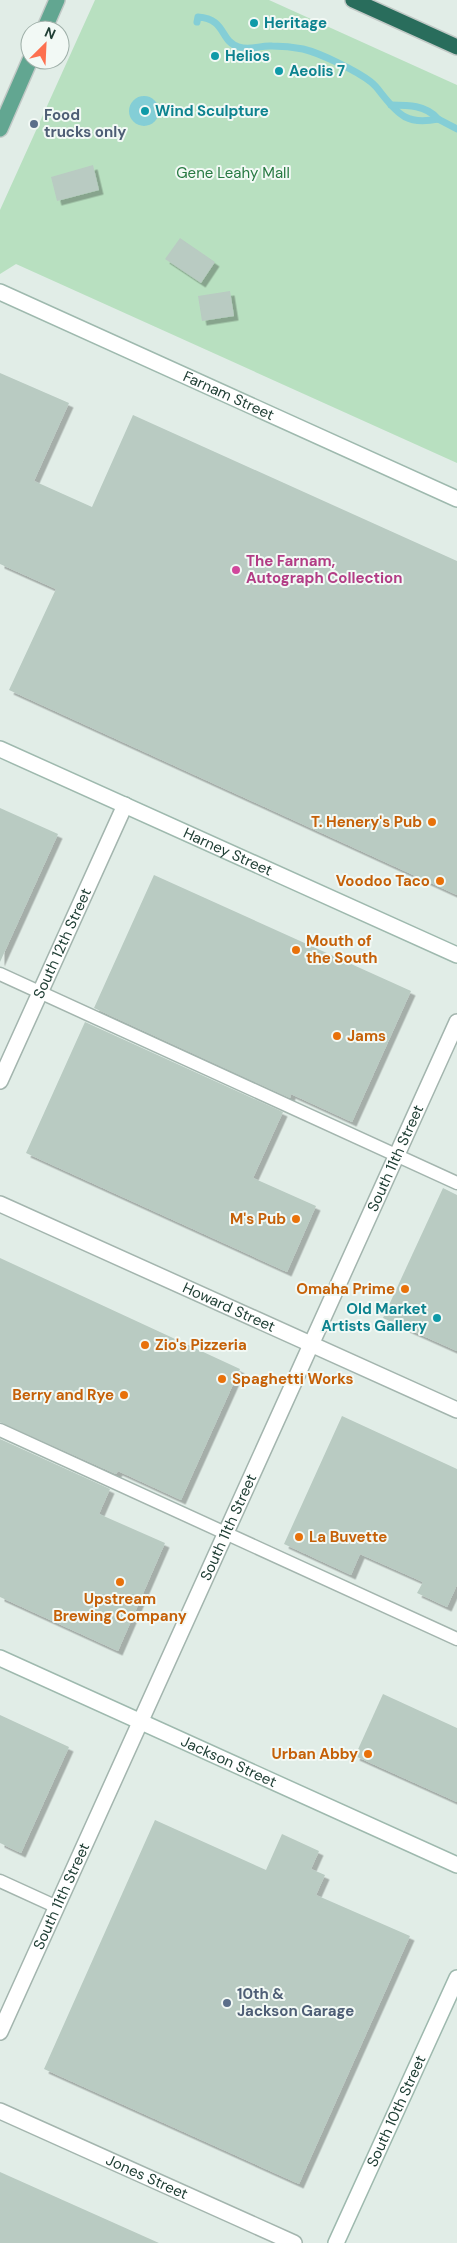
<svg xmlns="http://www.w3.org/2000/svg" width="457" height="2243" viewBox="0 0 457 2243" font-family="'DM Sans',sans-serif">
<style>
.green{fill:#b8e0c0}
.water{fill:#84ced6}
.lines{fill:none;stroke-linecap:round;stroke-linejoin:round}
.stream{stroke:#84ced6;stroke-width:7}
.building{fill:#b9cbc2;filter:url(#shadow)}
.lane-casing{stroke:#a3b5ae;stroke-width:15}
.street-casing{stroke:#a3b5ae;stroke-width:18}
.secondary-casing{stroke:#9eb9ae;stroke-width:18}
.primary-casing{stroke:#c1c9c6;stroke-width:18}
.highway-casing{stroke:#c1c9c6;stroke-width:18}
.lane{stroke:#fff;stroke-width:12}
.street{stroke:#fff;stroke-width:15}
.secondary{stroke:#fff;stroke-width:15}
.primary{stroke:#62a691;stroke-width:15}
.highway{stroke:#296d5c;stroke-width:15}
.culture-dot{fill:#0f9aa8;stroke:#f2f9f5;stroke-width:2}
.service-dot{fill:#5c6f8a;stroke:#f2f9f5;stroke-width:2}
.hotel-dot{fill:#d1479c;stroke:#f2f9f5;stroke-width:2}
.food-dot{fill:#e8710a;stroke:#f2f9f5;stroke-width:2}
.labels{text-anchor:middle;dominant-baseline:central;stroke-width:4;stroke-linejoin:round;paint-order:stroke}
.culture-label{font-size:15px;font-weight:bold;fill:#0d838f;stroke:#f2f9f5;text-anchor:start}
.service-label{font-size:15px;font-weight:bold;fill:#4e5e75;stroke:#f2f9f5;text-anchor:start}
.park-label{font-size:15px;fill:#277942;stroke:#f2f9f5}
.street-label{font-size:15px;fill:#203f35;stroke:#f2f9f5}
.hotel-label{font-size:15px;font-weight:bold;fill:#b23c85;stroke:#f2f9f5;text-anchor:start}
.food-label{font-size:15px;font-weight:bold;fill:#c56008;stroke:#f2f9f5;text-anchor:end}
</style>
<defs>
<filter id="shadow"><feDropShadow dx="4.5" dy="4.5" stdDeviation="0" flood-color="#0004"/></filter>
</defs>
<rect width="100%" height="100%" fill="#e1ede7"/>
<polygon class="green" points="95,0 269,0 457,85 457,463 16,264 0,274 0,210"/>
<circle class="water" cx="144" cy="111" r="15"/>
<g class="lines">
<g class="stream">
<path d="M 197,22 L 198,17 C 227,19 219,41 239,47 C 250,51 261,45 272,46 C 282,46 293,47 303,49 C 320,53 357,71 371,82 C 375,85 378,89 381,93 C 399,116 408,125 438,119 L 457,129"/>
<path d="M 391,105 C 408,105 426,105 438,119"/>
</g>
</g>
<g class="building">
<polygon points="93,165 99,190 57,201 51,177"/>
<polygon points="180,238 215,262 201,283 165,259"/>
<polygon points="230,291 234,316 202,321 198,296"/>
<polygon points="0,373 69,403 34,481 92,507 133,415 457,561 457,895 9,690 56,589 0,564"/>
<polygon points="0,808 58,834 0,962"/>
<polygon points="154,875 411,991 352,1122 291,1094 290,1098 94,1008"/>
<polygon points="85,1022 283,1112 253,1178 316,1206 287,1272 26,1153"/>
<polygon points="443,1188 457,1195 457,1351 383,1318"/>
<polygon points="0,1258 240,1369 181,1500 118,1471 116,1474 0,1422"/>
<polygon points="342,1416 457,1469 457,1585 447,1607 417,1593 423,1582 360,1554 351,1575 284,1544"/>
<polygon points="0,1439 110,1489 99,1514 165,1543 118,1651 0,1597"/>
<polygon points="383,1694 457,1728 457,1802 355,1756"/>
<polygon points="0,1715 69,1747 21,1853 0,1843"/>
<polygon points="155,1820 266,1870 282,1834 319,1851 311,1869 325,1875 316,1895 410,1936 299,2184 44,2069"/>
<polygon points="0,2172 159,2243 0,2243"/>
</g>
<g class="lines">
<g class="lane-casing">
<g id="lane">
<polyline points="0,974 457,1183"/>
<polyline points="0,1430 457,1639"/>
<polyline points="0,1881 57,1907"/>
</g>
</g>
<g class="street-casing">
<g id="street">
<path id="s1" d="M 0,1081 L 125,805"/>
<path id="s2" d="M 0,1204 L 457,1410"/>
<path id="s3" d="M 0,2032 L 457,1022"/>
<path id="s4" d="M 0,2111 L 294,2243"/>
</g>
</g>
<g class="secondary-casing">
<g id="secondary">
<path id="s5" d="M 0,292 L 457,499"/>
<path id="s6" d="M 0,749 L 457,955"/>
<path id="s7" d="M 0,1658 L 457,1865"/>
<path id="s8" d="M 336,2243 L 457,1978"/>
</g>
</g>
<g class="primary-casing">
<g id="primary">
<polyline points="44,30 57,0"/>
<polyline points="0,129 30,60"/>
</g>
</g>
<g class="highway-casing">
<polyline id="highway" points="353,0 457,47"/>
</g>
<use href="#lane" class="lane"/>
<use href="#street" class="street"/>
<use href="#secondary" class="secondary"/>
<use href="#primary" class="primary"/>
<use href="#highway" class="highway"/>
</g>
<g class="culture-dot">
<circle cx="254" cy="23" r="5"/>
<circle cx="215" cy="56" r="5"/>
<circle cx="279" cy="71" r="5"/>
<circle cx="145" cy="111" r="5"/>
<circle cx="437" cy="1318" r="5"/>
</g>
<g class="service-dot">
<circle cx="34" cy="124" r="5"/>
<circle cx="227" cy="2003" r="5"/>
</g>
<circle class="hotel-dot" cx="236" cy="570" r="5"/>
<g class="food-dot">
<circle cx="432" cy="822" r="5"/>
<circle cx="440" cy="881" r="5"/>
<circle cx="296" cy="950" r="5"/>
<circle cx="337" cy="1036" r="5"/>
<circle cx="296" cy="1219" r="5"/>
<circle cx="405" cy="1289" r="5"/>
<circle cx="145" cy="1345" r="5"/>
<circle cx="222" cy="1379" r="5"/>
<circle cx="124" cy="1395" r="5"/>
<circle cx="299" cy="1537" r="5"/>
<circle cx="120" cy="1582" r="5"/>
<circle cx="368" cy="1754" r="5"/>
</g>
<g class="labels">
<g class="culture-label">
<text x="264" y="23">Heritage</text>
<text x="225" y="56">Helios</text>
<text x="289" y="71">Aeolis 7</text>
<text x="155" y="111">Wind Sculpture</text>
<text x="427" y="1309" text-anchor="end">Old Market<tspan x="427" dy="17">Artists Gallery</tspan></text>
</g>
<g class="service-label">
<text x="44" y="115">Food<tspan x="44" dy="17">trucks only</tspan></text>
<text x="237" y="1994">10th &amp;<tspan x="237" dy="17">Jackson Garage</tspan></text>
</g>
<g class="park-label">
<text x="233" y="173">Gene Leahy Mall</text>
</g>
<g class="street-label">
<text stroke="none"><textPath href="#s5" startOffset="251">Farnam Street</textPath></text>
<text stroke="none"><textPath href="#s6" startOffset="250">Harney Street</textPath></text>
<text stroke="none"><textPath href="#s1" startOffset="151">South 12th Street</textPath></text>
<text stroke="none"><textPath href="#s3" startOffset="959">South 11th Street</textPath></text>
<text stroke="none"><textPath href="#s2" startOffset="251">Howard Street</textPath></text>
<text stroke="none"><textPath href="#s3" startOffset="554">South 11th Street</textPath></text>
<text stroke="none"><textPath href="#s7" startOffset="251">Jackson Street</textPath></text>
<text stroke="none"><textPath href="#s3" startOffset="149">South 11th Street</textPath></text>
<text stroke="none"><textPath href="#s8" startOffset="145">South 10th Street</textPath></text>
<text stroke="none"><textPath href="#s4" startOffset="161">Jones Street</textPath></text>
</g>
<g class="hotel-label">
<text x="246" y="561">The Farnam,<tspan x="246" dy="17">Autograph Collection</tspan></text>
</g>
<g class="food-label">
<text x="422" y="822">T. Henery's Pub</text>
<text x="430" y="881">Voodoo Taco</text>
<text x="306" y="941" text-anchor="start">Mouth of<tspan x="306" dy="17">the South</tspan></text>
<text x="347" y="1036" text-anchor="start">Jams</text>
<text x="286" y="1219">M's Pub</text>
<text x="395" y="1289">Omaha Prime</text>
<text x="155" y="1345" text-anchor="start">Zio's Pizzeria</text>
<text x="232" y="1379" text-anchor="start">Spaghetti Works</text>
<text x="114" y="1395">Berry and Rye</text>
<text x="309" y="1537" text-anchor="start">La Buvette</text>
<text x="120" y="1599" text-anchor="middle">Upstream<tspan x="120" dy="17">Brewing Company</tspan></text>
<text x="358" y="1754">Urban Abby</text>
</g>
</g>
<g transform="translate(45 45) rotate(24)"><circle r="24" fill="#f2f9f5" stroke="#9eafa8"/>
<path d="M0-4L9 19L0 12L-9 19Z" fill="#fd704f"/>
<text y="-8" font-size="14" font-weight="bold" text-anchor="middle" fill="#203f35">N</text>
</g>
</svg>
